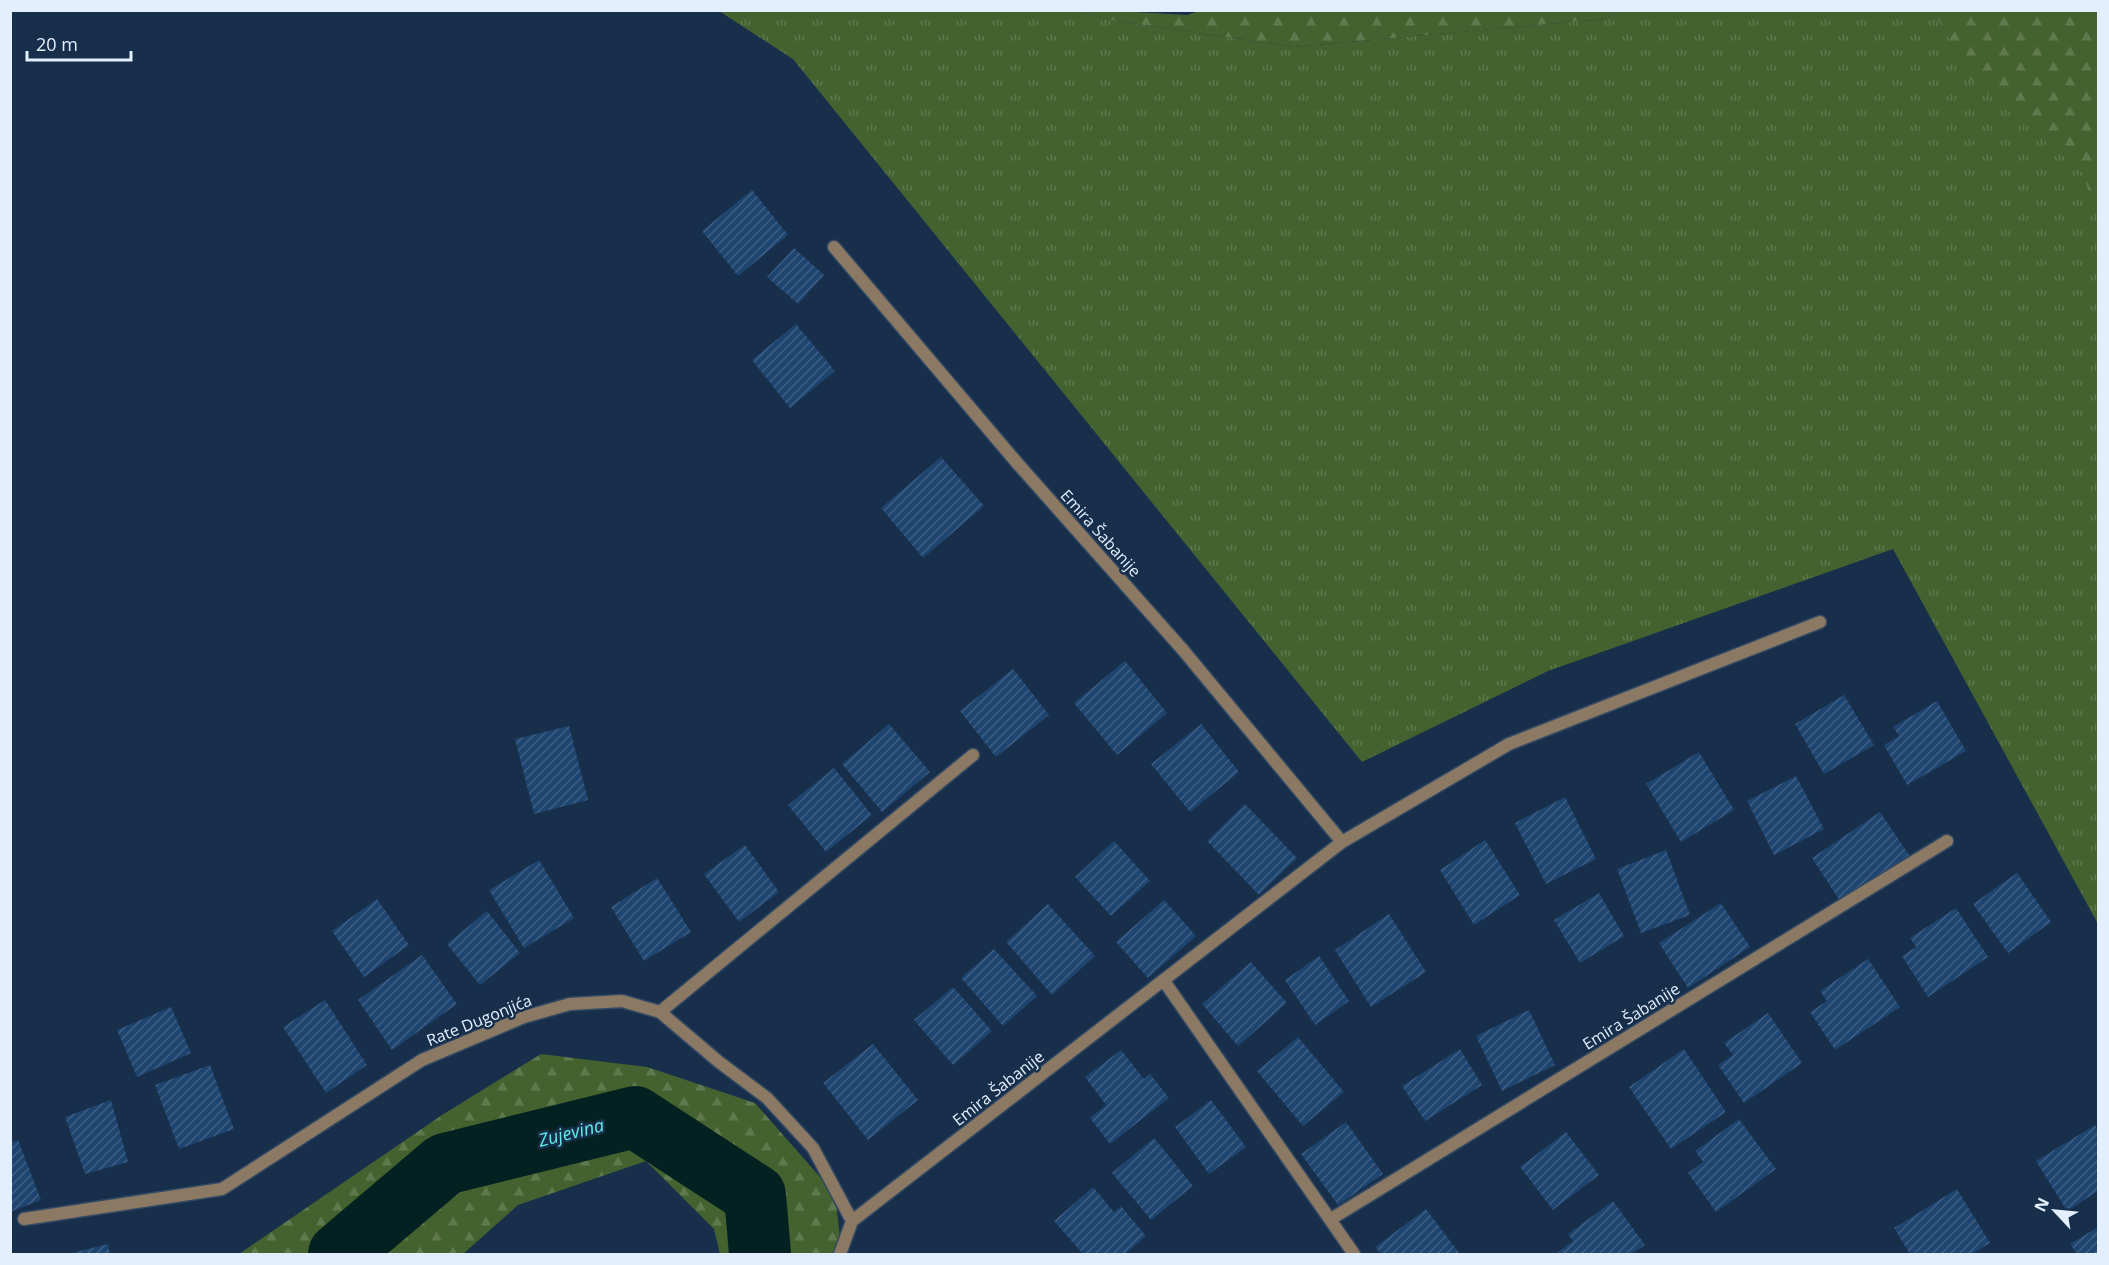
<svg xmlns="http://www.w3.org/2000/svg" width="2109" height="1265" viewBox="0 0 2109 1265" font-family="'Open Sans',sans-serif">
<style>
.grass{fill:url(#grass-tufts)}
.forest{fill:url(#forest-firs)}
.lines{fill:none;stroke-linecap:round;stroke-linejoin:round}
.river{stroke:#042121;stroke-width:62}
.building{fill:url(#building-hatch)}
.minor-casing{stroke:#344a64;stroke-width:15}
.minor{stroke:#8b7963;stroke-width:12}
.labels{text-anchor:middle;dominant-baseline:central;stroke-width:5;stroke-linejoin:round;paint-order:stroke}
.street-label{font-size:16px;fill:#e3effe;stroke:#172f4b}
.water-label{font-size:18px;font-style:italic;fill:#62e9e6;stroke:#172f4b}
</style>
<defs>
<pattern id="grass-tufts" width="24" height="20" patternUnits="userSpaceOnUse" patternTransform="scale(1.5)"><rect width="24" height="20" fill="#44622f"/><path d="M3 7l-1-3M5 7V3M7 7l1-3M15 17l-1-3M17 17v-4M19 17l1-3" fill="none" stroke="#5f794e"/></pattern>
<pattern id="forest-firs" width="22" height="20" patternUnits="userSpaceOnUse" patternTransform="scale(1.5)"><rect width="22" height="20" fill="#44622f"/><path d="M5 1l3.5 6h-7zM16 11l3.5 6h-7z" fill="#5f794e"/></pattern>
<pattern id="building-hatch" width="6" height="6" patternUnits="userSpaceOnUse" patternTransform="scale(1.5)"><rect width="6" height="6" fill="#1e4470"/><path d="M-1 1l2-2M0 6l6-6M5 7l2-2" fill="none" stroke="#3f5f85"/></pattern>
</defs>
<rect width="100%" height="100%" fill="#172f4b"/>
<polygon class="grass" points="719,11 1075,11 1110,20 1293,47 1605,19 1621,11 1934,11 1972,80 2082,170 2098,217 2098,924 1893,549 1548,671 1362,762 793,59"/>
<g class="forest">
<polygon points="1099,10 1187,15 1202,10 1621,11 1605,19 1293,47 1110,20 1075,11"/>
<polygon points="1934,11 2098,11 2098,217 2081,170 1971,80"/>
<polygon points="541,1054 647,1067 755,1103 835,1194 842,1254 720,1254 714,1229 646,1161 518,1205 463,1254 239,1254 442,1115"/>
</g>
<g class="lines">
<polyline class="river" points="339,1254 445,1164 635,1117 755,1195 760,1254"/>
</g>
<g class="building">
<polygon points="752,190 788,235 738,276 702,231"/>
<polygon points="794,248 824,275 798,304 767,277"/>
<polygon points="796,324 835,371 790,408 752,360"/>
<polygon points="941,457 984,506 923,558 881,508"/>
<polygon points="1125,661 1167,713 1117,755 1074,703"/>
<polygon points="1013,669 1049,715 996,757 960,711"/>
<polygon points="1844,695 1874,745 1824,774 1795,724"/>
<polygon points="1937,701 1966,751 1907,785 1884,745 1899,736 1893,727"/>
<polygon points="889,724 930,772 882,812 842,764"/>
<polygon points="1201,724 1239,772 1190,812 1151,764"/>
<polygon points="569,726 588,800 534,814 515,739"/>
<polygon points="1699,752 1734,810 1681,842 1646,784"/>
<polygon points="834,768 872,815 826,852 788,805"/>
<polygon points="1796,776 1824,829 1774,855 1747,801"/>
<polygon points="1565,797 1596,859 1546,884 1515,823"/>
<polygon points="1245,804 1297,858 1259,895 1207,841"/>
<polygon points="1880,812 1909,855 1840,901 1812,858"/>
<polygon points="1485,840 1520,895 1474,925 1440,870"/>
<polygon points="1114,841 1150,881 1111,916 1075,877"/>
<polygon points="745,845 779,892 739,922 704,874"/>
<polygon points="1666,850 1690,915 1641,933 1617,869"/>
<polygon points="539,860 574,918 524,948 489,890"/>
<polygon points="2017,873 2051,922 2008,953 1973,904"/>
<polygon points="657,878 691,932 644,961 611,907"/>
<polygon points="1599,893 1624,936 1580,963 1554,920"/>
<polygon points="377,899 409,945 364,977 332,931"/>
<polygon points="1164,900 1196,936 1148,978 1116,942"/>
<polygon points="1721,903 1750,947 1688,988 1659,943"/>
<polygon points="1048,904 1095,956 1052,995 1006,942"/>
<polygon points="1956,908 1988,957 1928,997 1902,956 1916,947 1910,938"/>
<polygon points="487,911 520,953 480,985 447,944"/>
<polygon points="1389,914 1426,972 1371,1007 1335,950"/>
<polygon points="994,949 1037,996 1003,1026 961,978"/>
<polygon points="422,955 457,1004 392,1050 358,1000"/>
<polygon points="1319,956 1349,1001 1315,1025 1285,980"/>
<polygon points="1868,959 1900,1007 1835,1050 1810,1012 1827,1001 1820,991"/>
<polygon points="1251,962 1287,1003 1238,1046 1202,1004"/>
<polygon points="953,987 992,1031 953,1065 914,1020"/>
<polygon points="325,1000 367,1065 326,1093 283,1027"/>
<polygon points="171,1007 191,1053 137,1077 117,1030"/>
<polygon points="1529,1010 1555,1065 1502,1091 1476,1036"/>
<polygon points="1768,1013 1802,1063 1744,1103 1718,1065 1733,1055 1724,1043"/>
<polygon points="1298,1037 1344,1092 1303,1126 1257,1071"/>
<polygon points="873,1044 918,1100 868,1140 823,1083"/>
<polygon points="1460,1049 1482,1085 1425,1121 1402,1086"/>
<polygon points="1684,1049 1726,1112 1671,1149 1629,1087"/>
<polygon points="1121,1050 1144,1079 1150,1074 1169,1098 1110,1144 1090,1118 1106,1105 1085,1077"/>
<polygon points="210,1065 234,1129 179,1149 155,1085"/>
<polygon points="111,1100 128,1162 85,1174 65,1117"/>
<polygon points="1211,1100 1246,1147 1209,1174 1175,1127"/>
<polygon points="1739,1119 1776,1169 1716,1212 1688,1173 1703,1162 1695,1151"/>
<polygon points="1346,1122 1383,1174 1338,1205 1301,1154"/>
<polygon points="2095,1125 2098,1131 2098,1191 2067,1211 2036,1161"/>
<polygon points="1566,1132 1599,1175 1553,1210 1520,1167"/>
<polygon points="1154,1138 1193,1186 1151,1220 1112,1173"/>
<polygon points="18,1140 41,1200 10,1212 10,1143"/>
<polygon points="1093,1187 1114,1212 1121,1206 1146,1236 1125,1254 1083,1254 1054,1221"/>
<polygon points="1957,1189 1990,1243 1972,1254 1910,1254 1894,1228"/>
<polygon points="1613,1201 1645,1245 1631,1254 1555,1254 1573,1241 1568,1234"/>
<polygon points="1426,1209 1460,1254 1381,1254 1375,1247"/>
<polygon points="2098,1227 2098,1254 2077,1254 2070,1244"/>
<polygon points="108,1244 110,1254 68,1254"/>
</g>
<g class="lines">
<g class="minor-casing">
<g id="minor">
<polyline points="834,247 1018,464 1183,650 1342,842"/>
<polyline points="1164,981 1354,1254"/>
<polyline points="660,1012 973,755"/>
<polyline points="24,1219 222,1189 422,1060 524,1017 570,1004 622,1001 660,1012 719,1062 767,1098 813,1148 852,1221 840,1254"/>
<polyline points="1331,1219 1947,841"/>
<polyline points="852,1221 1342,842 1509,744 1820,622"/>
</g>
</g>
<use href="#minor" class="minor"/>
</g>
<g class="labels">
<g class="street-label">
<text transform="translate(1101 533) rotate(48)">Emira Šabanije</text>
<text transform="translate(1631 1016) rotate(-32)">Emira Šabanije</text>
<text transform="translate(479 1020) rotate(-22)">Rate Dugonjića</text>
<text transform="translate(998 1088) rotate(-38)">Emira Šabanije</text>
</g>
<g class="water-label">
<text transform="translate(571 1132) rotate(-14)">Zujevina</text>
</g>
</g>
<rect width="2109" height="1265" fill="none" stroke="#e3effe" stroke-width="24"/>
<g transform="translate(2055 1211) rotate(296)" stroke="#172f4b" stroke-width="4.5" paint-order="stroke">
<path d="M0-4.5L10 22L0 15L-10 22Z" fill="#e3effe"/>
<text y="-9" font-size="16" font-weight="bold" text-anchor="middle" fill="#e3effe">N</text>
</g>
<path d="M27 51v9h104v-9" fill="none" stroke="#e3effe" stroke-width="3"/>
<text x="36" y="51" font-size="18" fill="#e3effe" stroke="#172f4b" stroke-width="4.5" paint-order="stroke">20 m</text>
</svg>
